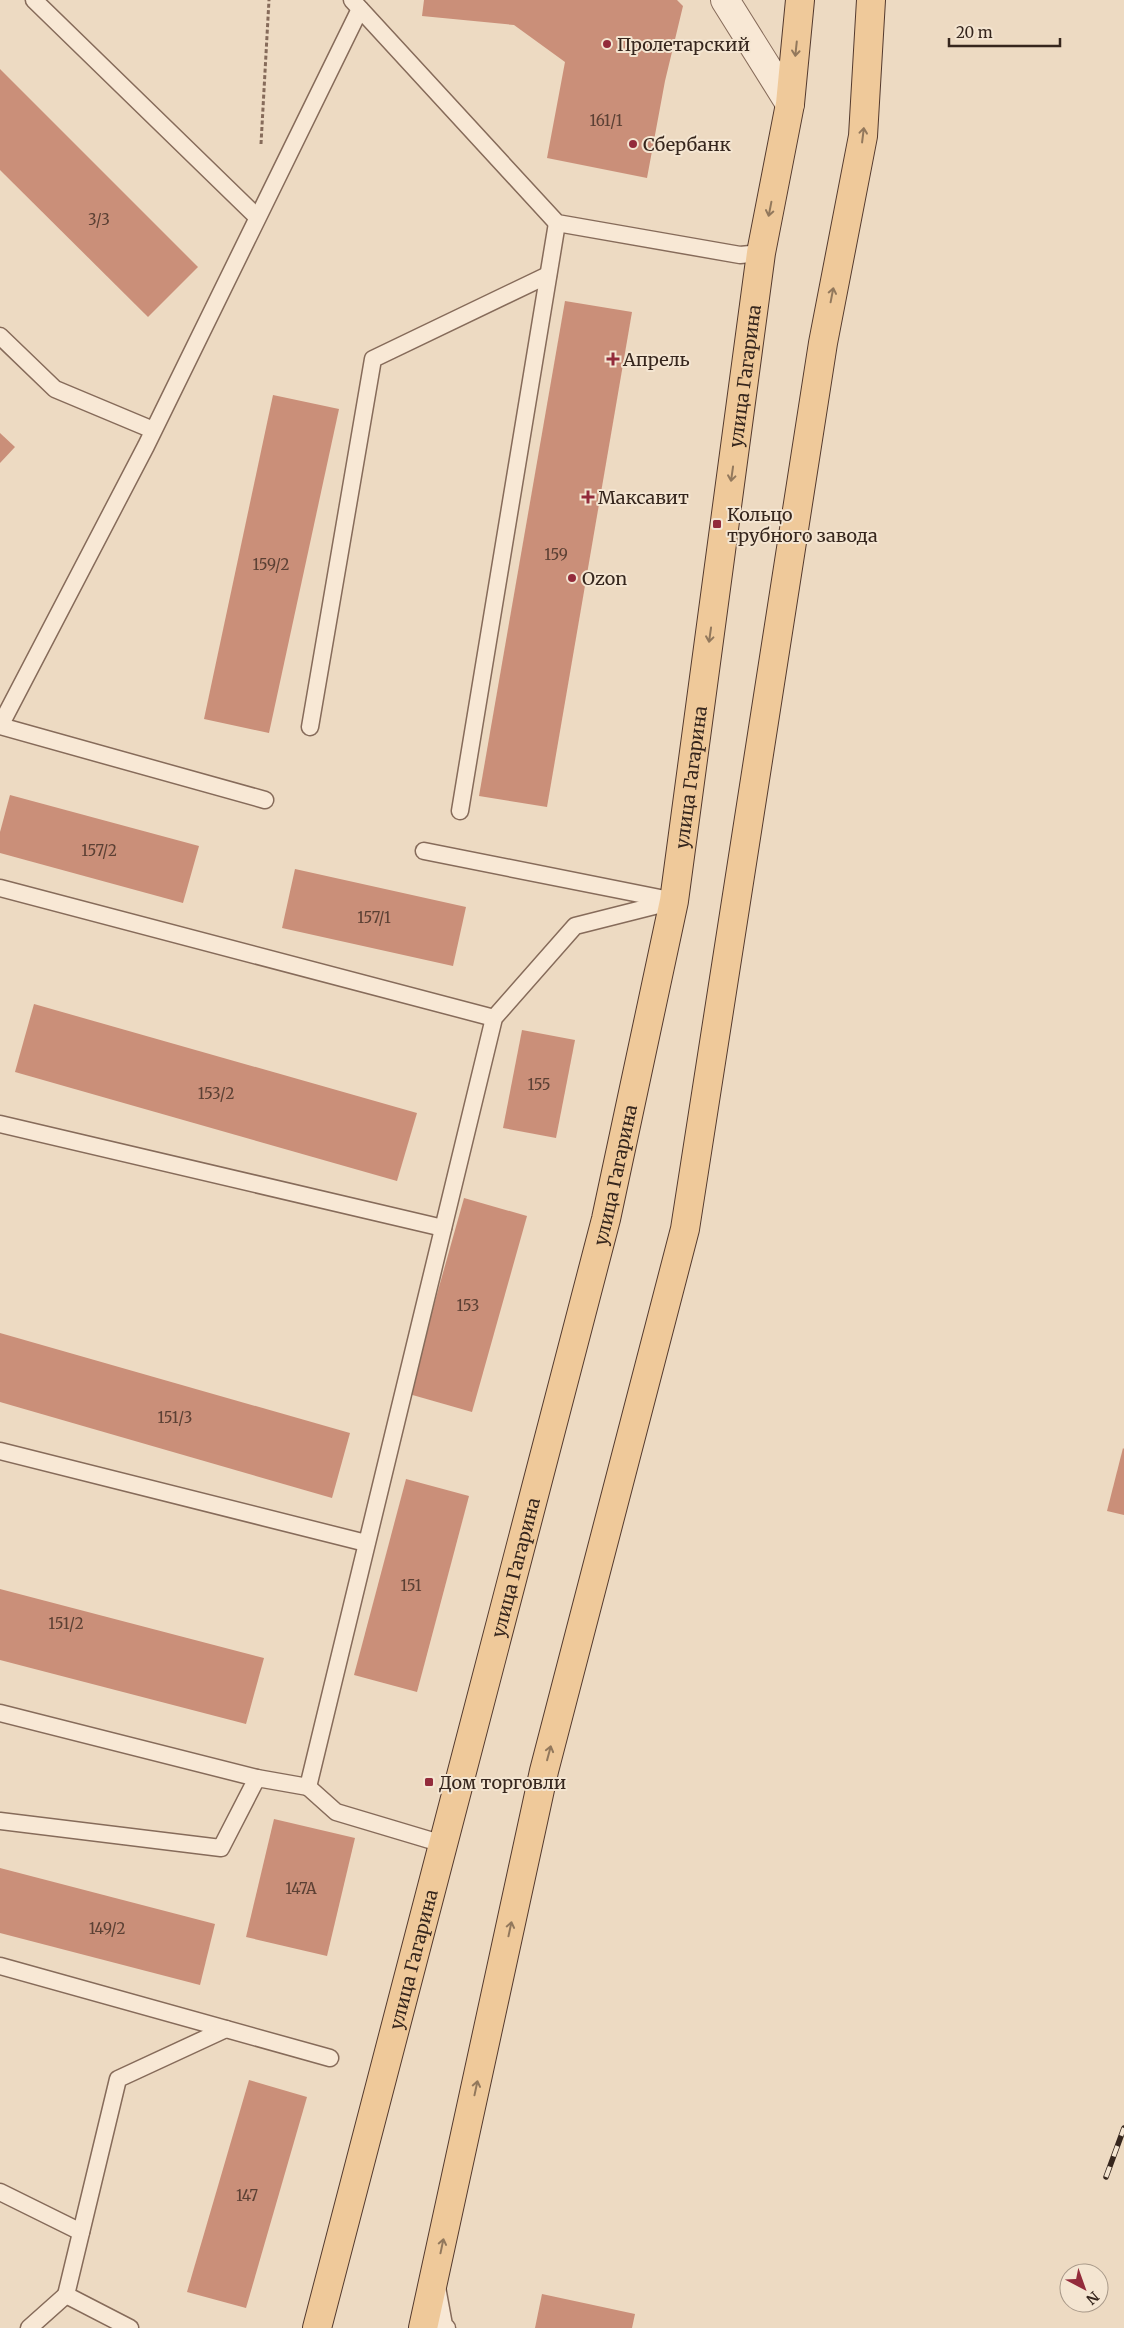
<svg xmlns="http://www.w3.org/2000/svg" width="1124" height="2328" viewBox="0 0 1124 2328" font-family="Merriweather,serif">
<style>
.building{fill:#ca8f79}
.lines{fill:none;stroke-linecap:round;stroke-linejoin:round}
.service-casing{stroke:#866b5a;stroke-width:19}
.minor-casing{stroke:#866b5a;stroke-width:30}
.primary-casing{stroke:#543a2e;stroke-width:30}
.path{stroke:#866b5a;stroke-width:3;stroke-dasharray:4 2.5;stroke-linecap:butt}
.service{stroke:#f8e8d5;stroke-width:16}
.minor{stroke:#f8e8d5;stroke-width:28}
.primary{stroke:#efc99a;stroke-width:28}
.rail-casing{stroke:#36261d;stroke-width:5.5}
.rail{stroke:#f4e5d1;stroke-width:4;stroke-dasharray:11;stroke-linecap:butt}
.oneway{stroke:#92785c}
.poi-dot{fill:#932b3b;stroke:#f4e5d1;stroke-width:2}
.labels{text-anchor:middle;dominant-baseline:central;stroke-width:4;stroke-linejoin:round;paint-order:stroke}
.number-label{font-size:15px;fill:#5b4034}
.poi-label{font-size:18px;fill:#36261d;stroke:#f4e5d1;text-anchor:start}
.street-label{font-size:18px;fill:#36261d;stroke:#f4e5d1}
</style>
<rect width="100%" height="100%" fill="#eddac2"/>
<g class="building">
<polygon points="424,0 677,0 683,6 665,81 647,178 547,158 565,62 514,25 422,16"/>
<polygon points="0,69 198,267 148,317 0,170"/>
<polygon points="565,301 632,312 547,807 479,796"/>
<polygon points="273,395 339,409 269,733 204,719"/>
<polygon points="0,433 15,447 0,463"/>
<polygon points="10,795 199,846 183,903 0,853 0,832"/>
<polygon points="295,869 466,907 453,966 282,928"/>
<polygon points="34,1004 417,1113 397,1181 15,1072"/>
<polygon points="522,1030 575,1040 556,1138 503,1128"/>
<polygon points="464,1198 527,1216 472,1412 409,1394"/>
<polygon points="0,1333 350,1433 332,1498 0,1402"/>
<polygon points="1123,1448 1124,1449 1124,1515 1107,1511"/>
<polygon points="406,1479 469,1496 417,1692 354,1675"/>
<polygon points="0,1589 264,1658 246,1724 0,1660"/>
<polygon points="274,1819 355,1838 327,1956 246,1937"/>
<polygon points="0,1868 215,1924 200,1985 0,1933"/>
<polygon points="249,2080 307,2097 246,2308 187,2292"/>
<polygon points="542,2294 635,2314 632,2328 535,2328"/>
</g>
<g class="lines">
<g class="service-casing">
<g id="service">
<polyline points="34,0 257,217"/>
<polyline points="352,0 557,223 740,255 761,253"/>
<polyline points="0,336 55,389 153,430"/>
<polyline points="310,727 373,359 548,275"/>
<polyline points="265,800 0,726 146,446 360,9"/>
<polyline points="460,811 557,223"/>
<polyline points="424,851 670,900"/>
<polyline points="0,888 494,1018"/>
<polyline points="0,1124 443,1228"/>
<polyline points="0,1451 366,1543"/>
<polyline points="0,1713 257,1778"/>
<polyline points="308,1787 336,1812 443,1844"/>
<polyline points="0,1821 221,1848 257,1778 308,1787 494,1018 575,926 674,901"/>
<polyline points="0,1966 330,2058"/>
<polyline points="0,2192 81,2232"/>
<polyline points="437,2287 444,2325 447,2328"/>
<polyline points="29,2328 66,2295"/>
<polyline points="130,2328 66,2295 118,2079 226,2029"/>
</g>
</g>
<g class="minor-casing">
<polyline id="minor" points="725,0 790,104"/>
</g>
<g class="primary-casing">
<g id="primary">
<path id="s1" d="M 317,2328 L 606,1219 L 674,901 L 761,253 L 790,104 L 800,0"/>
<polyline points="423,2328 544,1771 685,1229 823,343 863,136 871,0"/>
</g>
</g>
<polyline class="path" points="261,144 269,0"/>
<use href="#service" class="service"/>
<use href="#minor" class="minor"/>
<use href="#primary" class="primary"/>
<g class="rail-casing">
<polyline id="rail" points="1106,2177 1124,2128"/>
</g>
<use href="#rail" class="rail"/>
</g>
<defs><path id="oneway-shaft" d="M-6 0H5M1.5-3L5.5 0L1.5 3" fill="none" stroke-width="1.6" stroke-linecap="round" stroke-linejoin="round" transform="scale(1.25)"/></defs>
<g class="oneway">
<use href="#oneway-shaft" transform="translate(796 49) rotate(96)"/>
<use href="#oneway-shaft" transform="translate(863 135) rotate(-83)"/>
<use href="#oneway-shaft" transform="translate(770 209) rotate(101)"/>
<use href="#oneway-shaft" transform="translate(832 295) rotate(-79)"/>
<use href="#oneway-shaft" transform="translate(732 474) rotate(98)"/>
<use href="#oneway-shaft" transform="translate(710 635) rotate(98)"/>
<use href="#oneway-shaft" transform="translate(549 1753) rotate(-75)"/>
<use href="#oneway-shaft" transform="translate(510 1929) rotate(-78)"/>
<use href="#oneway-shaft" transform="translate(476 2088) rotate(-78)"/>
<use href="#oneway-shaft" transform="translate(442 2246) rotate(-78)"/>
</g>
<g class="poi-dot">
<circle cx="607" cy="44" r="5"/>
<circle cx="633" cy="144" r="5"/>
<path d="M610.5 351.5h5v5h5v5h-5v5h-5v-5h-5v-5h5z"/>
<path d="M585.5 489.5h5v5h5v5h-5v5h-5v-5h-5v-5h5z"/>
<rect x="712" y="519" width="10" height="10" rx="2.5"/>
<circle cx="572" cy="578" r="5"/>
<rect x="424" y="1777" width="10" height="10" rx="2.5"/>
</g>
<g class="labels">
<g class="number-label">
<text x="606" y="120">161/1</text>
<text x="99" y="219">3/3</text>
<text x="556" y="554">159</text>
<text x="271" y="564">159/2</text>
<text x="99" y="850">157/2</text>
<text x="374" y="917">157/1</text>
<text x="539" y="1084">155</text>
<text x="216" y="1093">153/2</text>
<text x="468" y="1305">153</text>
<text x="175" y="1417">151/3</text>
<text x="411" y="1585">151</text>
<text x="66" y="1623">151/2</text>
<text x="301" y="1888">147А</text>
<text x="107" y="1928">149/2</text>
<text x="247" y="2195">147</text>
</g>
<g class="poi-label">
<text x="617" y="44">Пролетарский</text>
<text x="643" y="144">Сбербанк</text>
<text x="623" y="359">Апрель</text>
<text x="598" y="497">Максавит</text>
<text x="727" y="514">Кольцо<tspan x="727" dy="21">трубного завода</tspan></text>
<text x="582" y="578">Ozon</text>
<text x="439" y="1782">Дом торговли</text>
</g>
<g class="street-label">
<text stroke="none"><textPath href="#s1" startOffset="2001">улица Гагарина</textPath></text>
<text stroke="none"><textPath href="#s1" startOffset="1596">улица Гагарина</textPath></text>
<text stroke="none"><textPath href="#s1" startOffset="1191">улица Гагарина</textPath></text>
<text stroke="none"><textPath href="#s1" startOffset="786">улица Гагарина</textPath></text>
<text stroke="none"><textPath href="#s1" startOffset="381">улица Гагарина</textPath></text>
</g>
</g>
<g transform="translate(1084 2288) rotate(139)"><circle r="24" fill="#f4e5d1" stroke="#a89989"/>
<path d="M0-4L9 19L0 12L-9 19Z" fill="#932b3b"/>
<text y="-8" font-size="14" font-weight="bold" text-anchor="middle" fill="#36261d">N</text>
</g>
<path d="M949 38v8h111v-8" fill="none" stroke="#36261d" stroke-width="2.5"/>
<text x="956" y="38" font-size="15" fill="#36261d" stroke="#f4e5d1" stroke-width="4" paint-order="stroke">20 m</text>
</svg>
